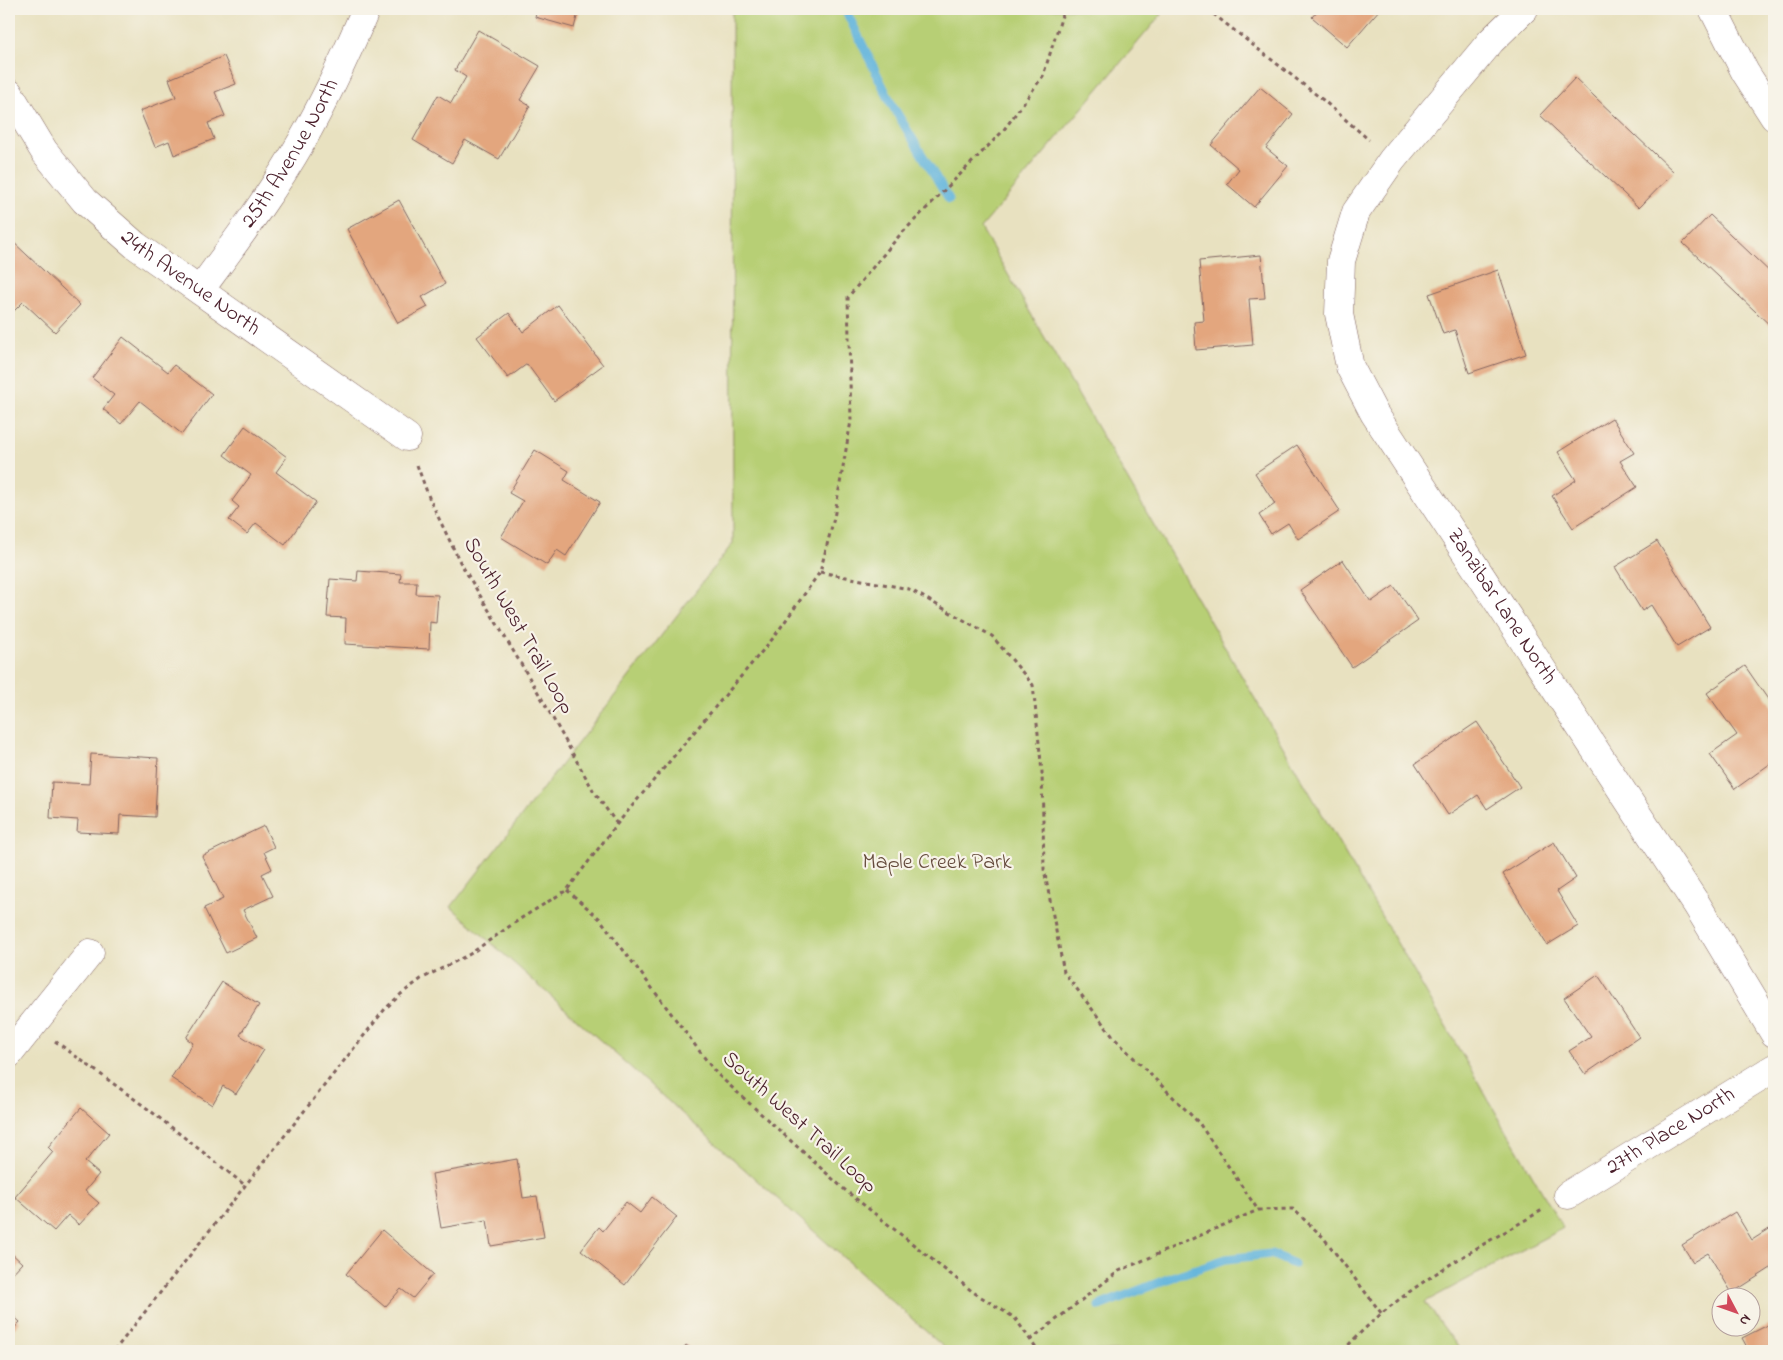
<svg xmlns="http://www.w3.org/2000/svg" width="1783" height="1360" viewBox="0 0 1783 1360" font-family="'Indie Flower',sans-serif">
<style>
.green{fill:#b7cf74;stroke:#807750}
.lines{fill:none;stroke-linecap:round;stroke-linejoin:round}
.stream{stroke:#5fb3db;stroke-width:9}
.building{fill:#e3a67e}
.minor-casing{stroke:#81635f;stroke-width:29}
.path{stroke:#81635f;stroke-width:3;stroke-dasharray:4 4;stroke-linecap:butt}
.minor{stroke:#fff;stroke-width:28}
.labels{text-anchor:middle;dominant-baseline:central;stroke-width:4.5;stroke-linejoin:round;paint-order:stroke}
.street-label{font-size:22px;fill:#4a1f2b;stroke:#f7f3e8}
.park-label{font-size:22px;fill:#654b3d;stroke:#f7f3e8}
</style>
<rect width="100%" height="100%" fill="#f7f3e8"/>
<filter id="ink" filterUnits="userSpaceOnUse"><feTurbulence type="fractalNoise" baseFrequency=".02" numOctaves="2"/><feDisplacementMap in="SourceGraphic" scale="10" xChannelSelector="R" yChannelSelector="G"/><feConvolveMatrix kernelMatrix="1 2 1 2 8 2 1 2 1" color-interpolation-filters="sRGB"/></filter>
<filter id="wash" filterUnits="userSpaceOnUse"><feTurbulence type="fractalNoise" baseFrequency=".0096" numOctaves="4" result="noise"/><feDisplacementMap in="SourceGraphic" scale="20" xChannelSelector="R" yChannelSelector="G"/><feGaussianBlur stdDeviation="1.12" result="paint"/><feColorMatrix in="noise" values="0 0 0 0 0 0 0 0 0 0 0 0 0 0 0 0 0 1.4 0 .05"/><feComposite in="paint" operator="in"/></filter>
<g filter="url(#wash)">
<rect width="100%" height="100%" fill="#e8e1c0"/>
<polygon class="green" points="732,9 1166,9 981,228 1563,1228 1425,1302 1461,1351 948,1351 451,907 733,543"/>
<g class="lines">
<g class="stream">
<polyline points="845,9 892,105 949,199"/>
<polyline points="1099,1306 1178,1275 1226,1259 1271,1254 1294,1264"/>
</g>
</g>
<g id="blocks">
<g class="building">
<polygon points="537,9 579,9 574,28 535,17"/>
<polygon points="1319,9 1380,9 1347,47 1312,17"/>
<polygon points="478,30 540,66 520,100 530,106 499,159 465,140 452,163 413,140 438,95 451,103 466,77 455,70"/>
<polygon points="224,56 236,84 215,92 225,116 208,123 214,139 174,155 169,141 155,147 140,111 176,97 169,79"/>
<polygon points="1575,78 1674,172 1639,208 1540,115"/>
<polygon points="1260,87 1293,114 1266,148 1288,166 1254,207 1227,184 1239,169 1211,145"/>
<polygon points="399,200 445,284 422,297 428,307 398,323 347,229"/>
<polygon points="1710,215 1774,276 1774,329 1683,243"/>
<polygon points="9,238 80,305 55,332 23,302 13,312 9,307"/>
<polygon points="1261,255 1265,298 1249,299 1253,345 1196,350 1194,322 1204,321 1199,261"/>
<polygon points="1498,270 1526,354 1469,373 1455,330 1443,334 1429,294"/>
<polygon points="558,305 603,365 554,401 527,364 508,378 477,337 509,313 523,332"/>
<polygon points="123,337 168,372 174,365 212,394 182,434 140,401 121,424 103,409 114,395 92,378"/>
<polygon points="1612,418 1634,453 1620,461 1637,487 1573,528 1552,496 1576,480 1558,452"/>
<polygon points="245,426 287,457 276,472 316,502 285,545 256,523 247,534 229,520 239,507 232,501 251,475 224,455"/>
<polygon points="1297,445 1340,511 1298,539 1288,523 1271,534 1259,515 1275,504 1255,473"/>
<polygon points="535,450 569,471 564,480 600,502 566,556 557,550 547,565 501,537 523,501 509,493"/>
<polygon points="1657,541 1710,627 1677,647 1651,605 1642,611 1615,567"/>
<polygon points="1343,560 1371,602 1394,586 1418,621 1352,667 1300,590"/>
<polygon points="358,571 401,574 400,582 417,582 416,594 438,595 436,623 430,622 429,649 345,644 346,618 327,617 330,579 357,581"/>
<polygon points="1745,666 1774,708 1774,761 1735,789 1710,754 1737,735 1707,693"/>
<polygon points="1477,722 1520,787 1487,809 1478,795 1448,815 1415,764"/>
<polygon points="91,754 158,758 155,817 120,815 119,834 77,832 78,820 50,818 52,782 89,784"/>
<polygon points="264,826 274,847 264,852 272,869 262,874 273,896 243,910 257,938 226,953 204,908 223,899 202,856"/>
<polygon points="1554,842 1576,878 1557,891 1578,926 1547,945 1503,874"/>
<polygon points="1598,975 1639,1037 1585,1074 1569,1051 1591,1037 1564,998"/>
<polygon points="222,982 259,1005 240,1035 264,1050 236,1094 223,1086 212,1105 171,1078 193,1043 186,1038"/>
<polygon points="81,1108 109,1133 85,1162 99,1174 85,1191 99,1203 79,1225 68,1215 54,1231 15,1197 53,1152 48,1147"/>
<polygon points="517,1159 523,1198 537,1196 544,1237 491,1246 487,1220 441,1228 432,1174"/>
<polygon points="652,1197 677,1217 625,1285 581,1250 599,1227 603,1231 626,1202 640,1213"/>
<polygon points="1735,1212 1752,1240 1774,1226 1774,1266 1732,1293 1708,1253 1693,1262 1682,1245"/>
<polygon points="382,1230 433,1274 413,1298 401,1289 385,1307 346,1274"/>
<polygon points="9,1251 22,1263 9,1277"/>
<polygon points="9,1312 20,1322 9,1334"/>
<polygon points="1774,1322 1774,1351 1749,1351 1742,1338"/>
<polygon points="686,1345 694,1351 680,1351"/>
</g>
</g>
</g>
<g filter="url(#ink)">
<use href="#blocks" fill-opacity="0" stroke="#81635f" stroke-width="1"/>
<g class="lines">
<g class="minor-casing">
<g id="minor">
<path id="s1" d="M 1524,9 L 1491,41 L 1392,160 L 1356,212 L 1341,261 L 1339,314 L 1350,367 L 1374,413 L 1697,905 L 1774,1033"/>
<polyline points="1713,9 1745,72 1774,117"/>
<path id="s2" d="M 9,93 L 44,151 L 85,201 L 135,245 L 407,437"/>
<path id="s3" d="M 200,290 C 236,241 273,192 303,139 C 327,97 347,53 366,9"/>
<polyline points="9,1054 90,953"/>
<path id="s4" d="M 1568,1195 L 1774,1068"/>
</g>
</g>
<g class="path">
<polyline points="1207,9 1323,100 1369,140"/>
<polyline points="417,465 430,500 460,562 542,699 593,790 617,824"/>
<polyline points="820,572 909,589 992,636 1033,685 1042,772 1044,869 1064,972 1114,1038 1199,1123 1258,1210"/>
<polyline points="567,890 600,919 716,1073 845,1190 973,1292 1015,1318 1038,1351"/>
<polyline points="55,1041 148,1109 246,1186"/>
<polyline points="1030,1340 1119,1271 1258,1210 1293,1209 1323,1237 1382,1314"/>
<polyline points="114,1351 385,1009 401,994 421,979 470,954 520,919 567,890 617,824 774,637 820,572 834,518 851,421 848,297 899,236 1003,131 1043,76 1064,9"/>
<path d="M 1343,1351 C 1398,1289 1473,1251 1544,1209"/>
</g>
<use href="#minor" class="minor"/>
</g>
</g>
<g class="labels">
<g class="street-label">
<text stroke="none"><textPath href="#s3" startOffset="164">25th Avenue North</textPath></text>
<text stroke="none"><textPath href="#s2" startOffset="266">24th Avenue North</textPath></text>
<text stroke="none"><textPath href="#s1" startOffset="706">Zanzibar Lane North</textPath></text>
<text transform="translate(518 626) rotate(60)">South West Trail Loop</text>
<text transform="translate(799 1123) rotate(42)">South West Trail Loop</text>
<text stroke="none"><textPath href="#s4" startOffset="121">27th Place North</textPath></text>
</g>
<g class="park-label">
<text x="937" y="863">Maple Creek Park</text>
</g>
</g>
<rect width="1783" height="1360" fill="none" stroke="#f7f3e8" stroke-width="30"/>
<g transform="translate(1736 1312) rotate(131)"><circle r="24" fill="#f7f3e8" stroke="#b29e9c"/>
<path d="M0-4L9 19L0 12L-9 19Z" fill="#d1495b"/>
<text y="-8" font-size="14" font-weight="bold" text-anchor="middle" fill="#4a1f2b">N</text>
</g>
</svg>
